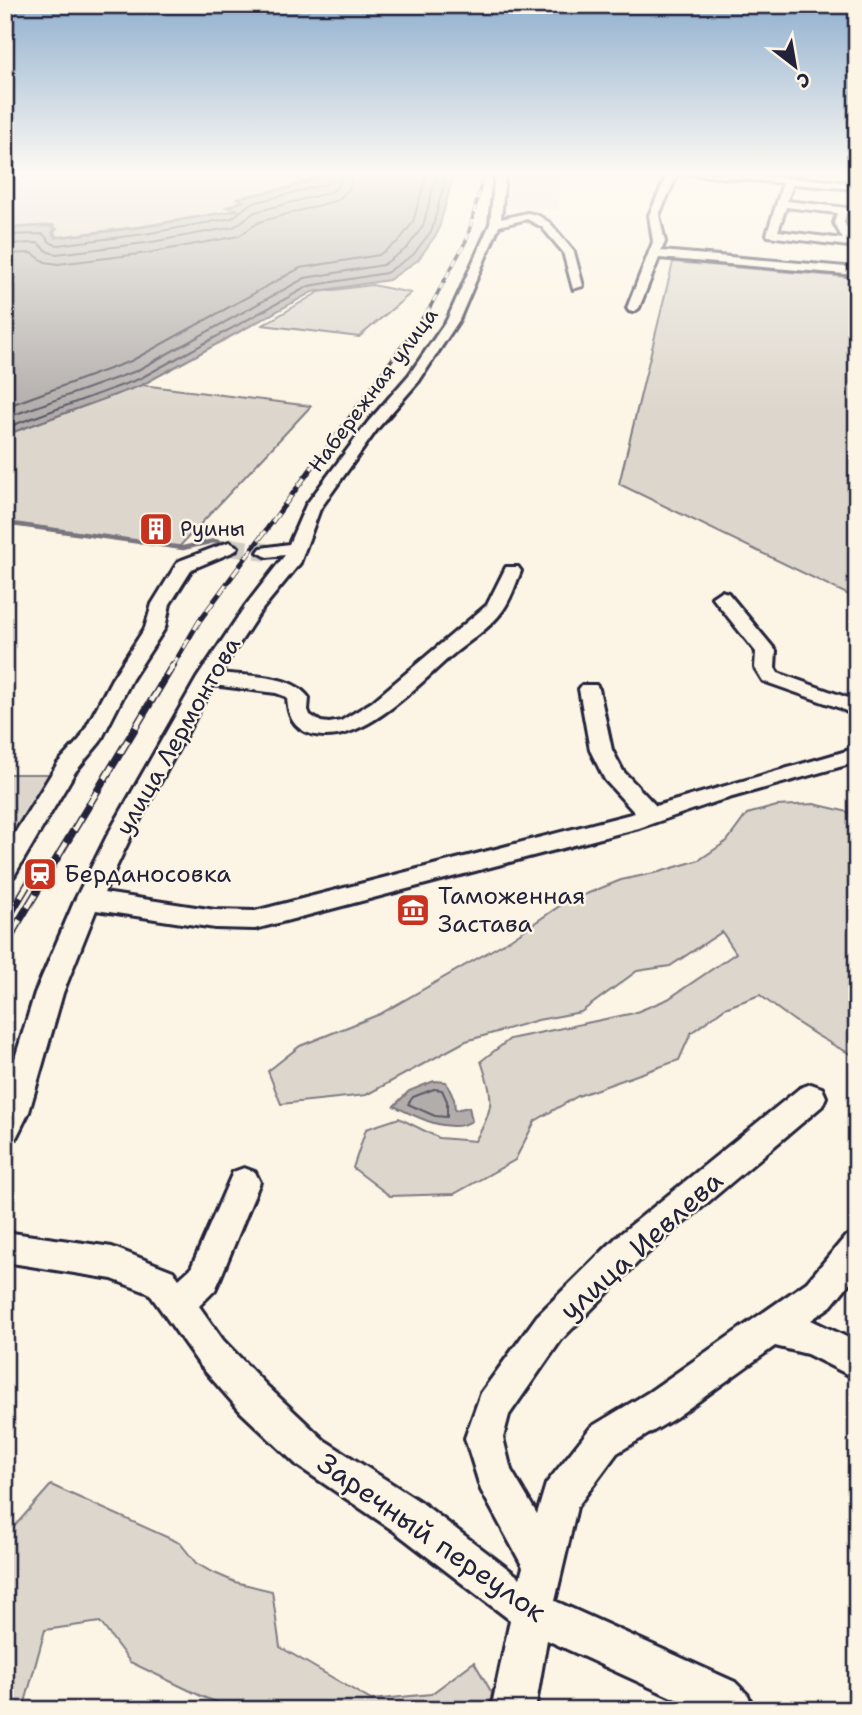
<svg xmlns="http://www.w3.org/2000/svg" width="862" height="1715" viewBox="0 0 862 1715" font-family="'Shantell Sans',sans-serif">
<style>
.built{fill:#ece5d8}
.green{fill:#dcd6cc;stroke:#7f7c84;stroke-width:2}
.water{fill:#b2adab;stroke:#78757e;stroke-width:2}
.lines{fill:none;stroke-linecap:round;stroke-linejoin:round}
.shore{stroke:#5c5a68;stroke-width:2}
.stream{stroke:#78757e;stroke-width:4.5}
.minor-tunnel{stroke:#d0cbc3;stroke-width:18;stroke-dasharray:18 9;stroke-linecap:butt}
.minor-casing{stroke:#22223b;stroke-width:6}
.minor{fill:#fcf5e5;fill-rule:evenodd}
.rail-far3-casing{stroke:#22223b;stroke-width:3.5}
.rail-far2-casing{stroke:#22223b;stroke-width:5}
.rail-far1-casing{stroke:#22223b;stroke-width:8}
.rail-casing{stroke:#22223b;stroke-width:9}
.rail-far3{stroke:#fcf5e5;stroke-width:2.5;stroke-dasharray:7;stroke-linecap:butt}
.rail-far2{stroke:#fcf5e5;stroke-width:3.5;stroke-dasharray:11;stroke-linecap:butt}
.rail-far1{stroke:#fcf5e5;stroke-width:5;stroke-dasharray:15;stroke-linecap:butt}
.rail{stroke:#fcf5e5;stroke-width:6;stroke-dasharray:19;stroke-linecap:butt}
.labels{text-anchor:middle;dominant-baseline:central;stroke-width:5;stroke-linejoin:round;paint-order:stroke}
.far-street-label{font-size:21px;fill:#22223b;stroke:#fcf5e5}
.far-poi-label{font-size:21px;fill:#22223b;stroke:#fcf5e5;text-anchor:start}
.street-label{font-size:24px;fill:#22223b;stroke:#fcf5e5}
.poi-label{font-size:24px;fill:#22223b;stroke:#fcf5e5;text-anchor:start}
.near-street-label{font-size:28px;fill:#22223b;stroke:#fcf5e5}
</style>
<rect width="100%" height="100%" fill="#fcf5e5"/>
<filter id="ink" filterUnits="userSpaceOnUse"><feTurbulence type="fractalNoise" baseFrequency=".0143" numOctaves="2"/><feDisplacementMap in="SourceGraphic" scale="14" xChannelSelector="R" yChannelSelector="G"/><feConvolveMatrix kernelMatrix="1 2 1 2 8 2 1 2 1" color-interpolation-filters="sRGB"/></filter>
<g filter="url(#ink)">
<polygon class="built" points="504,173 589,173 589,182 561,181 558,209 505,208 511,177 504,177"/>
<g class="green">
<polygon points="9,173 328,173 289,187 237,198 242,201 226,207 237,210 143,226 57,237 54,232 57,229 53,225 5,228 5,178"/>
<polygon points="673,262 857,278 857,599 619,484"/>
<polygon points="372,285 411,293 359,337 263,325 319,292"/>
<polygon points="142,385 311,406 179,547 5,522 5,435"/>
<polygon points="5,774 58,774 5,861"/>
<path d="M 814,804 L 857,814 L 857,1057 C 820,1040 791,1020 760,995 L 725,1008 L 691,1033 L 679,1060 L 578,1096 L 535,1121 L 515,1160 L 454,1194 L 390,1196 L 353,1168 L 366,1129 L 399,1118 L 439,1138 L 475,1141 C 496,1106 493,1097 481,1061 L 510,1039 L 634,1013 L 668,999 L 736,953 L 722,932 L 670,966 L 637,971 L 581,1012 L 538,1020 L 466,1041 L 366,1095 L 281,1104 L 268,1071 L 300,1046 L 380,1014 L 511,939 L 564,903 L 621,880 L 659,872 L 699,860 L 727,841 L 747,814 L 777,806 Z"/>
<polygon points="51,1485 180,1543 196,1563 210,1571 235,1582 272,1591 280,1647 371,1700 431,1694 474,1662 492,1693 489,1710 238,1710 203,1697 130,1662 100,1622 45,1630 23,1710 5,1710 5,1537"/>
</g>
<g class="water">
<polygon points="330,173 454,173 438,232 418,260 389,280 312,292 142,385 5,435 5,228 51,226 55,230 52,232 55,238 144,227 239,210 228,207 244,201 239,198 291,188"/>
<path d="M 434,1081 L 446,1082 L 454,1099 L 455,1110 L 469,1107 L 472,1121 C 450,1135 416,1117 394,1106 L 409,1091 Z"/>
</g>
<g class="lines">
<g class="shore">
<polyline points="5,235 43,234 51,243 57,245 145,234 232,218 250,204 326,184 332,180 333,173"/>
<polyline points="5,244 38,243 48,252 57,254 146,243 234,227 255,212 331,192 340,184 342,173"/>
<polyline points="5,254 32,253 45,262 58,264 148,253 239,236 259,222 338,200 349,189 353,173"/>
<polyline points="5,407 131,361 300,268 379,255 399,241 413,222 427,173"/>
<polyline points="5,418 136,371 305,278 383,265 407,248 423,226 437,173"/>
<polyline points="5,428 139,379 309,286 386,273 413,255 432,230 447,173"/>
<polygon points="434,1089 442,1090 447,1101 447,1117 435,1116 408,1104 413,1097"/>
</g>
<polyline class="stream" points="5,523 183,548 214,541 232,545"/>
<polyline class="minor-tunnel" points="229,547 267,552"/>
<g class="minor-casing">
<g id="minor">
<path d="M 495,173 L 505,173 L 501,219 L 527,213 L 537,215 L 550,223 L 574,252 L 583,286 L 573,289 L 563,252 L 542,227 L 527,219 L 499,226 L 459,320 L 419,381 L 378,428 L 320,509 L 300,563 L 260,612 L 220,673 C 248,677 291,673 309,698 L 308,710 L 310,715 L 321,722 L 329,723 L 341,721 L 372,702 L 487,605 L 506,567 L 518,567 L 521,571 C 516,583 511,599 503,610 C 491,628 467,642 451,656 C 416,686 361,748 311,734 C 292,728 288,714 287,697 L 276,693 L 213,685 L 131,836 L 104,893 L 215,910 L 255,911 L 635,813 L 605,780 L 590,750 L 579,689 L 582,685 L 596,685 L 599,689 L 612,750 L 623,771 L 656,806 L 857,748 L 857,762 L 718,801 L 639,828 L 255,929 L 215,928 L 96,910 L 63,993 L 29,1112 L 16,1138 L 5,1142 L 5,1091 L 35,993 L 75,900 L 107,836 L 197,678 L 246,605 L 285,555 L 267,557 L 258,552 L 261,548 L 289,544 L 306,505 L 368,422 L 409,375 L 447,320 L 490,224 Z"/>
<path d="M 668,173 L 724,173 L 857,183 L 857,189 L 793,184 L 787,201 L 847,208 L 844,223 L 857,241 L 857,247 L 768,236 L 767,234 L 783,183 L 678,173 L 659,215 L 665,242 L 661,251 L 857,268 L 857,275 L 659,258 L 639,308 L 633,312 L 629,311 L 627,308 L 653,242 L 649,215 ZM 786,207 L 837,213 L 834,223 L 843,239 L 778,231 Z"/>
<polygon points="229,542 238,547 235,551 192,569 170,604 165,628 132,679 100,742 75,772 14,876 5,879 5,849 58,763 80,739 112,679 145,628 152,604 176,565 179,561"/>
<polygon points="721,591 728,593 776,651 775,668 778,673 854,700 857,717 840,708 763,681 755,668 756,652 712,597"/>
<polygon points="811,1084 822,1088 826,1097 822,1106 643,1257 561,1340 509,1415 503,1438 511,1470 537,1514 546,1484 591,1427 649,1392 807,1282 845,1237 857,1233 857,1274 831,1306 811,1320 857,1342 857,1379 807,1354 775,1346 675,1418 617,1453 577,1507 555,1601 735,1682 748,1695 754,1710 700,1710 547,1640 535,1710 491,1710 510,1620 394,1531 298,1466 241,1412 199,1364 149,1293 112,1279 5,1262 5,1232 112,1247 173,1271 179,1279 191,1268 233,1172 244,1168 255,1172 260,1182 220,1279 215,1290 199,1306 223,1340 267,1386 324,1440 422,1503 520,1578 523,1567 481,1490 465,1438 481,1393 537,1316 619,1235 800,1088"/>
</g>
</g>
<use href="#minor" class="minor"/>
<g class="rail-far3-casing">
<polyline id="rail-far3" points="318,460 429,309 467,239 484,173"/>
</g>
<g class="rail-far2-casing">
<polyline id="rail-far2" points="172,667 200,620 319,458"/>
</g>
<g class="rail-far1-casing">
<g id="rail-far1">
<polyline points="5,923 31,879"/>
<polyline points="12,933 173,665"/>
</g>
</g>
<g class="rail-casing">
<polyline id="rail" points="5,945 13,932"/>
</g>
<use href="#rail-far3" class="rail-far3"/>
<use href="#rail-far2" class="rail-far2"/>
<use href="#rail-far1" class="rail-far1"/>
<use href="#rail" class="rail"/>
</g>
</g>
<linearGradient id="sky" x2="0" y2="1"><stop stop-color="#92b1d0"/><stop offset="0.42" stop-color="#fefaf3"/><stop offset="1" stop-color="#fefaf3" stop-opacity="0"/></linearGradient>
<rect width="862" height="413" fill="url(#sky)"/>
<defs>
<g id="building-square" transform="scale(1.75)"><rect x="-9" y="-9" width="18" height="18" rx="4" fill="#c8321e" stroke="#fcf5e5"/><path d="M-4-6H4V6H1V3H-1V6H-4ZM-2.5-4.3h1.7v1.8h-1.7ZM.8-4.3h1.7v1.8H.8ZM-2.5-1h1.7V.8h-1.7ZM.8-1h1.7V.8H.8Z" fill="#fff"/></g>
<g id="station-square" transform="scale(1.75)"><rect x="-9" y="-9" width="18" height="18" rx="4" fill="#c8321e" stroke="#fcf5e5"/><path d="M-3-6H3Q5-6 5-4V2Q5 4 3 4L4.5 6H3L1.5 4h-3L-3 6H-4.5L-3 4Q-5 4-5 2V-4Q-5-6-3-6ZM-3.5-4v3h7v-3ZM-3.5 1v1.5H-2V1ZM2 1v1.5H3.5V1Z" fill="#fff"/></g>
<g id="museum-square" transform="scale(1.75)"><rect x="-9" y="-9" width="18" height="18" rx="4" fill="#c8321e" stroke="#fcf5e5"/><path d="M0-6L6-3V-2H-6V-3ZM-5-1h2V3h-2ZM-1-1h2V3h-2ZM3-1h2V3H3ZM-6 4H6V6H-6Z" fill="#fff"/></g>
</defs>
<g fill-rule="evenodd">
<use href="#building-square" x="156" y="529"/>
<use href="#station-square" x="40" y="874"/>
<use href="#museum-square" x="413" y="910"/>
</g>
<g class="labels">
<g class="far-street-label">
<text transform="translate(373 390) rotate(-53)">Набережная улица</text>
</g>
<g class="far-poi-label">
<text x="180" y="529">Руины</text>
</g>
<g class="street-label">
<text transform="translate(178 736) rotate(-60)">улица Лермонтова</text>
</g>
<g class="poi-label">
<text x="64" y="874">Берданосовка</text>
<text x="438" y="896">Таможенная<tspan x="438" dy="28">Застава</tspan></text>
</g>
<g class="near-street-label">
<text transform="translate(641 1245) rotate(-42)">улица Иевлева</text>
<text transform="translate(432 1537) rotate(35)">Заречный переулок</text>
</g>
</g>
<rect width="862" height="1715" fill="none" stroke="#fcf5e5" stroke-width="28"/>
<rect x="14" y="14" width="834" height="1687" fill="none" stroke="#22223b" stroke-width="2.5" filter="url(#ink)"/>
<g transform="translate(795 66) rotate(149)" stroke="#fcf5e5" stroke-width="5" paint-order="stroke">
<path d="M0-5L12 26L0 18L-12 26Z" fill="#22223b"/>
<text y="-10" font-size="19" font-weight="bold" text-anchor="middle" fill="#22223b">С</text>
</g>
</svg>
